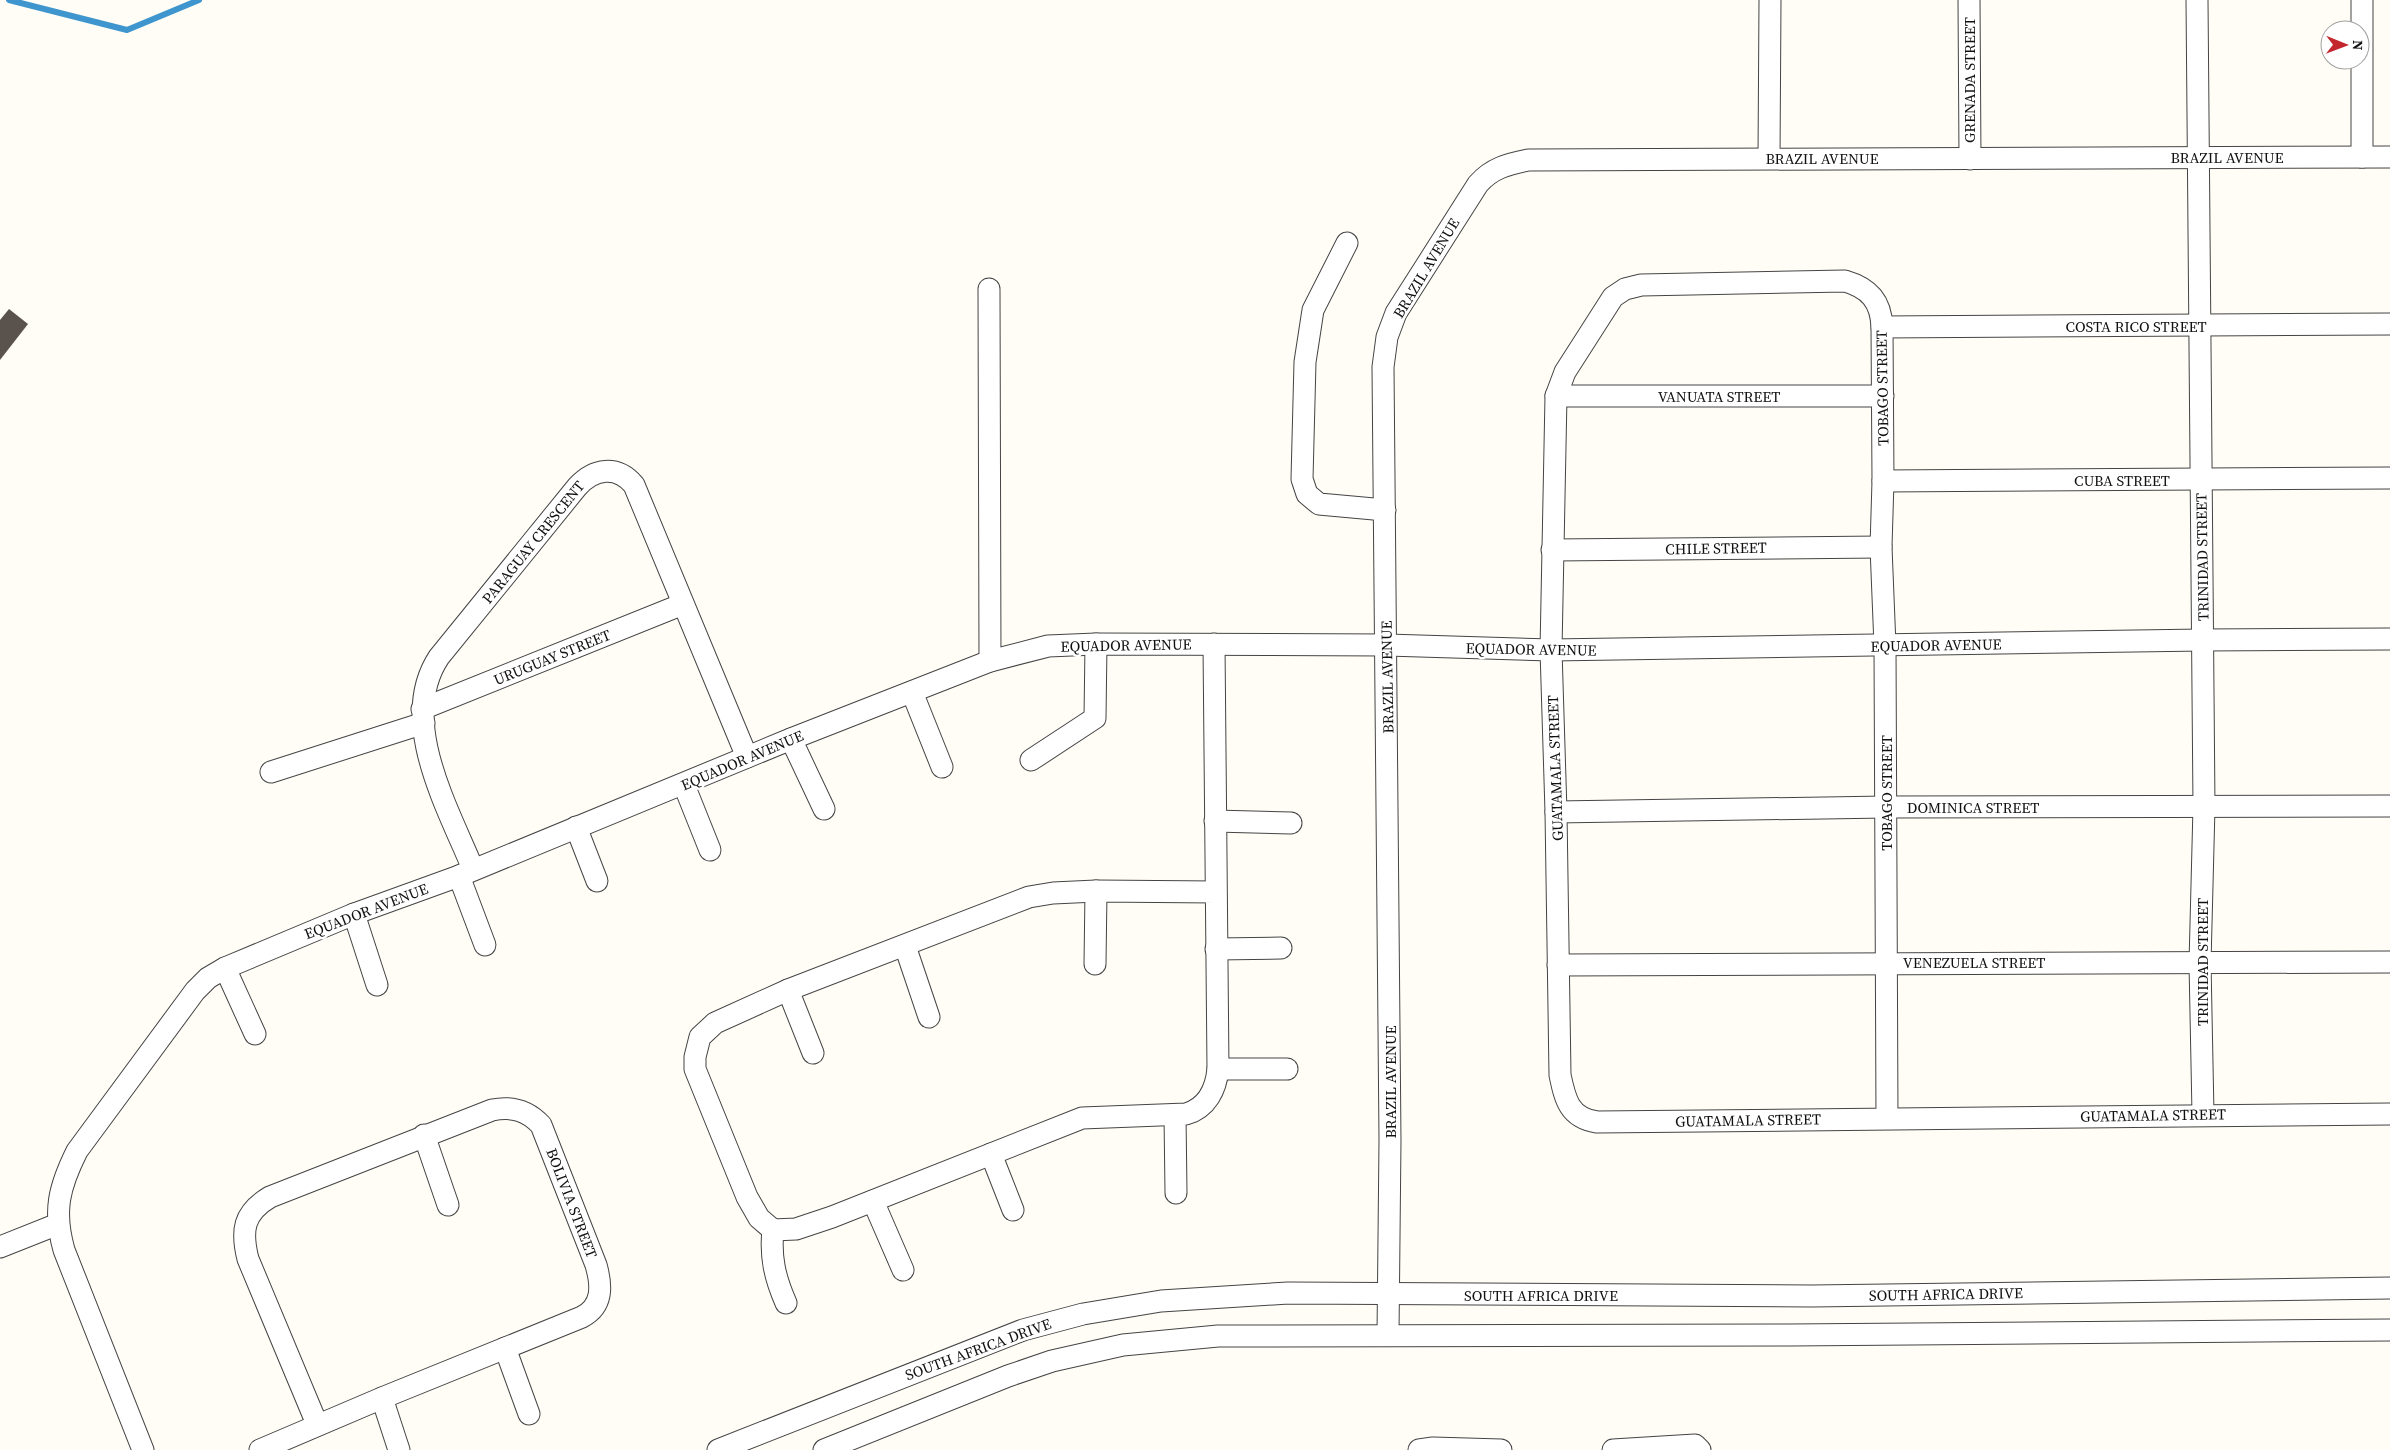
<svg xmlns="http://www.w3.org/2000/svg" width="2390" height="1450" viewBox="0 0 2390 1450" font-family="'Source Serif 4',serif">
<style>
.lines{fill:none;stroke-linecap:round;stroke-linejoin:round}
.stream{stroke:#3f96cf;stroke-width:6}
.building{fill:#5a524d}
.minor-casing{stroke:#444;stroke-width:23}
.minor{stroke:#fff;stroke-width:21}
.labels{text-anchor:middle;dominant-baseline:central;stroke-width:5;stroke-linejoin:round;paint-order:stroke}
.street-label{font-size:15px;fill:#111;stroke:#fff}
</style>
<rect width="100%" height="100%" fill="#fffdf5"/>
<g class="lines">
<polyline class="stream" points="9,0 127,30 199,0"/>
</g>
<polygon class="building" points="9,309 28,324 0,360 0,320"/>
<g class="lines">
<g class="minor-casing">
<g id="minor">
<polyline points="1969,0 1970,159"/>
<polyline points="2197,0 2204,807 2200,963 2203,1114"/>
<polyline points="2362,0 2362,157"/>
<polyline points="1769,158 1770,0"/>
<polyline points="1347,243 1313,310 1305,362 1302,479 1307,494 1319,504 1385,510"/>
<polyline points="989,289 990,661"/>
<polyline points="1882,327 2390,324"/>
<polyline points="1556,396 1883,396"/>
<polyline points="1883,481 2390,478"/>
<polyline points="1552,550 1881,547"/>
<path d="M 1214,644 L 1218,1069 C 1216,1089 1207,1108 1186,1114 L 1082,1118 L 832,1217 L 796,1229 L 773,1230 L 759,1218 L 747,1197 L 695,1069 L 695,1057 L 700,1037 L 715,1023 L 788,990 L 1029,897 L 1053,893 L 1096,891 L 1216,892"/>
<polyline points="912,692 942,767"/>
<polyline points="422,709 683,604"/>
<polyline points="791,739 824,809"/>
<polyline points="1031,760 1095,718 1096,644"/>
<polyline points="271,772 424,723"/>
<polyline points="684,785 710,850"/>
<polyline points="1556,812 1886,807 2390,806"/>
<polyline points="1215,821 1291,823"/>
<polyline points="576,827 597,881"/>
<path d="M 473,869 C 448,808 397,720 439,657 L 577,487 C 594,468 617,465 634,485 L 747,757"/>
<polyline points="459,876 485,945"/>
<polyline points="354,914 377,985"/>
<polyline points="905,946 929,1017"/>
<polyline points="1216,949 1281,948"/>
<polyline points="1095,964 1096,891"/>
<polyline points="1558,965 2390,962"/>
<polyline points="225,968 255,1034"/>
<polyline points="788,990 813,1053"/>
<polyline points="1218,1069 1287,1069"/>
<polyline points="1175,1115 1176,1193"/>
<path d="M 1887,1118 L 1885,646 L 1881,547 L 1883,481 L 1882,327 C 1881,301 1869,288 1845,281 L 1641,285 L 1625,289 L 1613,297 L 1565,372 L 1556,396 L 1551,650 L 1556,812 L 1560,1075 C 1565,1099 1569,1118 1597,1122 L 2390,1114"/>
<polyline points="424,1135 448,1205"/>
<polyline points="991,1154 1013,1210"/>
<polyline points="873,1201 903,1270"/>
<path d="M 773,1230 C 770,1257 775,1278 786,1303"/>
<polyline points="0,1247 58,1224"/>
<path d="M 1388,1335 L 1390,1140 L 1383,367 L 1387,337 L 1396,313 L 1478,184 C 1492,168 1508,164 1528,160 L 2390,157"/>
<polyline points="505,1348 529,1414"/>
<polyline points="382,1398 399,1450"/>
<path d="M 143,1450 L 64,1250 C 53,1211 59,1187 77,1151 L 195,991 L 208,978 L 225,968 L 354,914 L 459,876 L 791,739 L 990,661 L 1048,646 L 1096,644 L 1387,645 L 1551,650 L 2203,640 L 2390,639"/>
<path d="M 260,1450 L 382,1398 L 582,1317 C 603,1306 602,1286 596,1265 L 541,1125 C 527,1110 512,1106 492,1110 L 270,1197 C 243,1213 241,1231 248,1259 L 317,1424"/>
<polyline points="718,1450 1023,1330 1083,1314 1161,1301 1288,1293 1812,1296 2390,1288"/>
<polyline points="824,1450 1008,1376 1052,1361 1123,1345 1218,1336 1790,1335 2390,1330"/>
<polyline points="1419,1450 1433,1448 1501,1450"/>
<polyline points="1613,1450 1695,1445 1700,1450"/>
</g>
</g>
<use href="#minor" class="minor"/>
</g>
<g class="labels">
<g class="street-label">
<text transform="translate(1969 80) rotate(-90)">GRENADA STREET</text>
<text x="2227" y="157">BRAZIL AVENUE</text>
<text x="1822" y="158">BRAZIL AVENUE</text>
<text transform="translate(1426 268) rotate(-59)">BRAZIL AVENUE</text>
<text x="2136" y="326">COSTA RICO STREET</text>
<text transform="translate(1882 388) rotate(-91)">TOBAGO STREET</text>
<text x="1719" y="396">VANUATA STREET</text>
<text x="2122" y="480">CUBA STREET</text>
<text transform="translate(533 542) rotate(-51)">PARAGUAY CRESCENT</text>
<text transform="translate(1716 548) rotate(-1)">CHILE STREET</text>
<text transform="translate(2202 557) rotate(-91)">TRINIDAD STREET</text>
<text transform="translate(1126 645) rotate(-1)">EQUADOR AVENUE</text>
<text transform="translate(1936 645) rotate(-1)">EQUADOR AVENUE</text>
<text transform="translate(1531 649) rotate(1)">EQUADOR AVENUE</text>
<text transform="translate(552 657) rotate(-22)">URUGUAY STREET</text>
<text transform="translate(1387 677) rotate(-91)">BRAZIL AVENUE</text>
<text transform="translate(742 760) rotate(-23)">EQUADOR AVENUE</text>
<text transform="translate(1555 768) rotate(-92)">GUATAMALA STREET</text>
<text transform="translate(1886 793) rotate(-90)">TOBAGO STREET</text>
<text x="1973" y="807">DOMINICA STREET</text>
<text transform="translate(366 911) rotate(-21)">EQUADOR AVENUE</text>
<text x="1974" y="962">VENEZUELA STREET</text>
<text transform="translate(2202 962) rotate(-90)">TRINIDAD STREET</text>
<text transform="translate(1390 1082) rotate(-90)">BRAZIL AVENUE</text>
<text transform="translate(2153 1115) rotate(-1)">GUATAMALA STREET</text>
<text transform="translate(1748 1120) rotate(-1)">GUATAMALA STREET</text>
<text transform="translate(572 1203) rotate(69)">BOLIVIA STREET</text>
<text transform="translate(1946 1294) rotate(-1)">SOUTH AFRICA DRIVE</text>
<text x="1541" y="1295">SOUTH AFRICA DRIVE</text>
<text transform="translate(978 1349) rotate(-20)">SOUTH AFRICA DRIVE</text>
</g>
</g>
<g transform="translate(2345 45) rotate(91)"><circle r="24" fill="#ffffff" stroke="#a0a0a0"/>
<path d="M0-4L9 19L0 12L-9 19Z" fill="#c4262e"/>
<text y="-8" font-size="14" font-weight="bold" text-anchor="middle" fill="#111111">N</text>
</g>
</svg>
